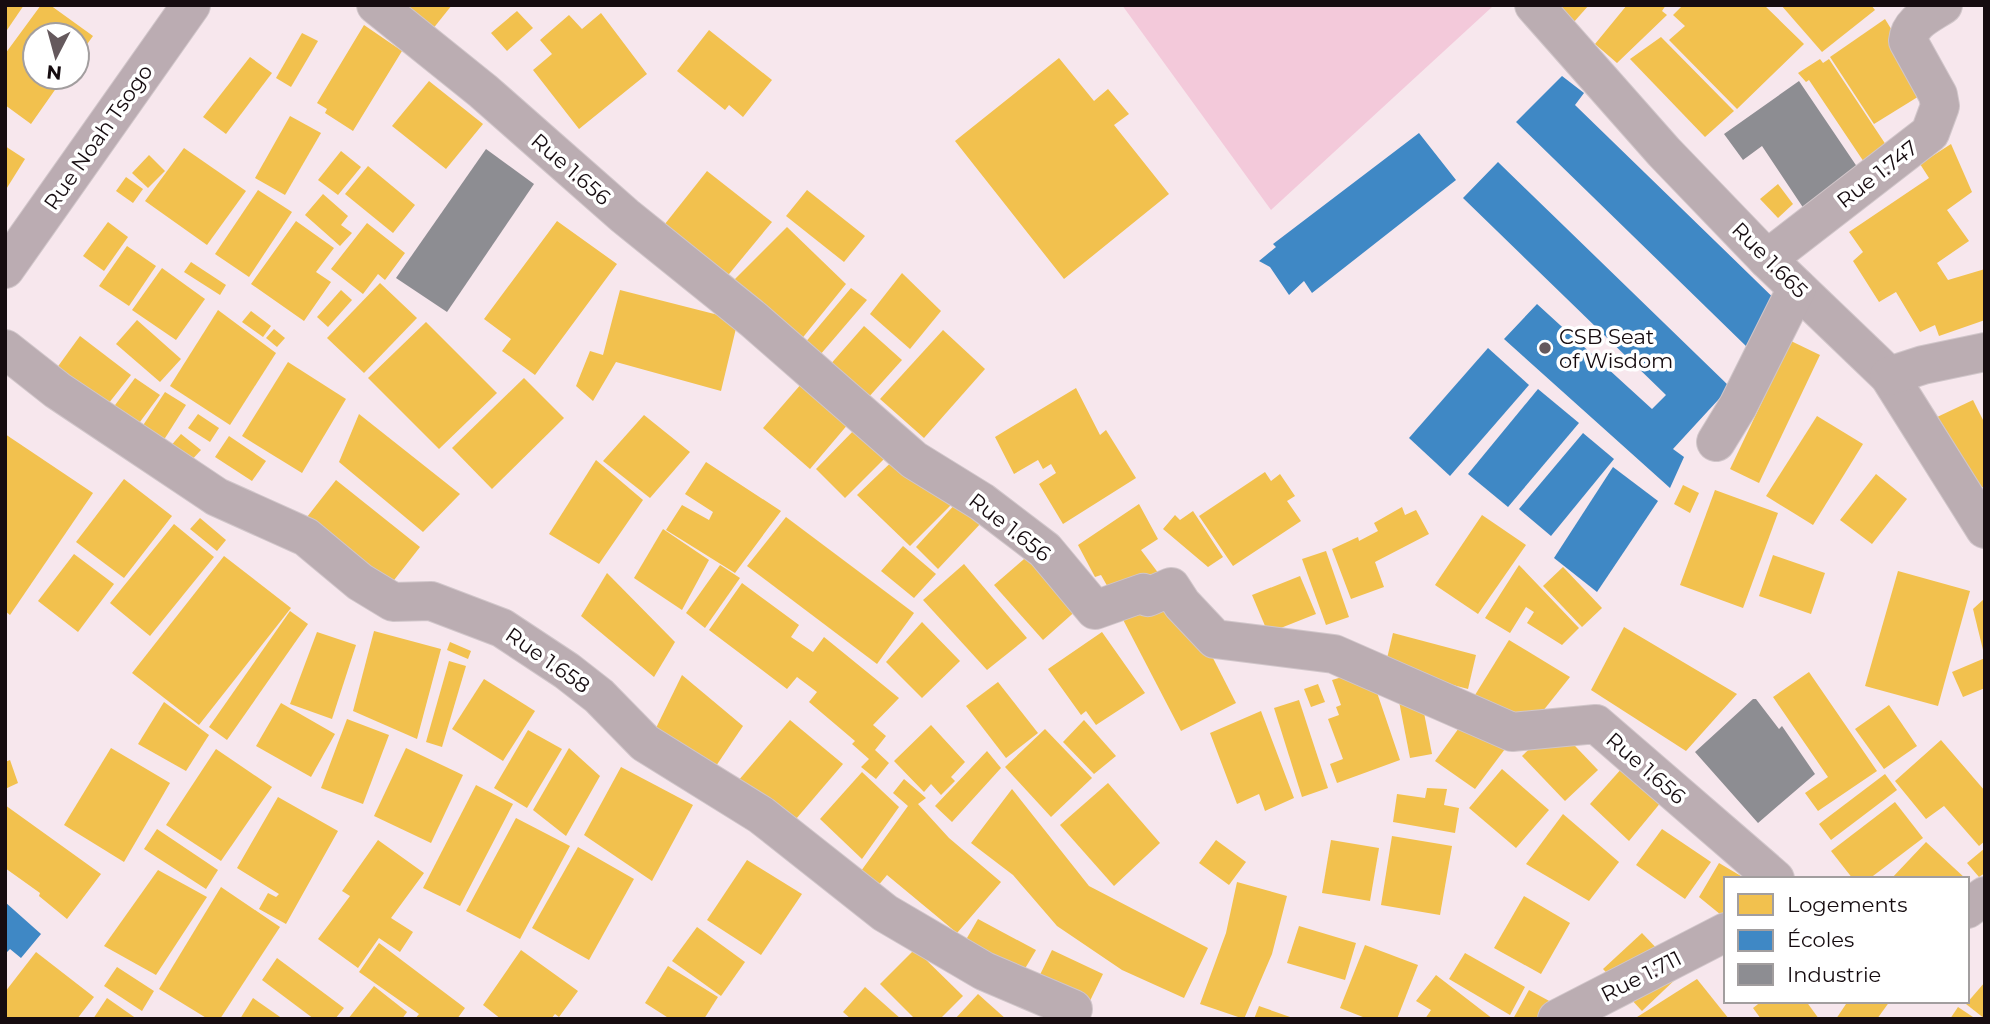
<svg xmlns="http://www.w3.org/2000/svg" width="1990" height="1024" viewBox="0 0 1990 1024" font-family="Montserrat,sans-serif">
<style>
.green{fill:#f3c9da}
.homes{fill:#f2c14e}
.schools{fill:#3f88c5}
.industry{fill:#8d8d92}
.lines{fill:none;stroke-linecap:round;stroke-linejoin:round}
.street-casing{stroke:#d1c6ca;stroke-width:40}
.secondary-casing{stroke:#d1c6ca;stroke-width:40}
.street{stroke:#bbadb2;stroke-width:38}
.secondary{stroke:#bbacb2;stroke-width:38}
.poi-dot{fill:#65595d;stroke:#fff;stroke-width:2.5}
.labels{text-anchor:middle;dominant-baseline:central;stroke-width:7;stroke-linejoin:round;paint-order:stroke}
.street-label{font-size:21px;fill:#160c10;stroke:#fff}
.poi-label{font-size:21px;fill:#160c10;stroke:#fff;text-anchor:start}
</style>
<rect width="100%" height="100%" fill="#f7e7ed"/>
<polygon class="green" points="1122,5 1490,5 1492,7 1271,210"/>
<g class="homes">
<polygon points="5,5 24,5 5,33"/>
<polygon points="41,5 50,5 93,36 77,58 77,35 35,35 35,77 64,77 31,124 5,105 5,54"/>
<polygon points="390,5 452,5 428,35"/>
<polygon points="1554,5 1589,5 1573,23"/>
<polygon points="1627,5 1666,5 1662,11 1667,15 1617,63 1595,44"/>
<polygon points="1683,5 1764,5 1804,44 1737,109 1669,40 1685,26 1673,15"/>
<polygon points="1781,5 1871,5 1875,10 1822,52"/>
<polygon points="517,11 533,28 507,51 491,33"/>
<polygon points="601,13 647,74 579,129 533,70 552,54 540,40 569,15 582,29"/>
<polygon points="1885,19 1929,90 1874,124 1830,57"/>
<polygon points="364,25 402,51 353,131 325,113 327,109 317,103"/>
<polygon points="709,30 772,80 743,117 729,105 725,110 677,71"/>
<polygon points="302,33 318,41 291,87 276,78"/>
<polygon points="1661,37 1734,111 1705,137 1630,59"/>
<polygon points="250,57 272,73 226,134 203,117"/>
<polygon points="1059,58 1094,101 1108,89 1129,114 1114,125 1169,194 1064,279 955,141"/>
<polygon points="1820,59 1823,63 1829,59 1888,148 1870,171 1809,80 1806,82 1798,73"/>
<polygon points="429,81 483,124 446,169 392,126"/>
<polygon points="290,116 321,133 285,195 255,178"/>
<polygon points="1951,144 1972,192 1947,210 1969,241 1937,263 1948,280 1985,269 1985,320 1939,336 1935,325 1920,332 1896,292 1879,302 1853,261 1863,252 1849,232 1929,178 1920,164"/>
<polygon points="5,146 25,159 5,191"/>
<polygon points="184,148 246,191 207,245 145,201"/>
<polygon points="341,151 361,167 338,195 318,180"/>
<polygon points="149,155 165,171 148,188 132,173"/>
<polygon points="368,166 415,205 393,233 345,194"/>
<polygon points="707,171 772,222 720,285 657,234"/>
<polygon points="126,177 143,189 133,203 116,191"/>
<polygon points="1778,184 1793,204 1778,218 1760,199"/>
<polygon points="258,190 292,212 249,277 215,254"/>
<polygon points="807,190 865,236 844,262 786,216"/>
<polygon points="323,194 348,216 341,225 352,233 340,246 305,215"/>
<polygon points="296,221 334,248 316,272 331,282 304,321 251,284"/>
<polygon points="557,221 617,264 535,375 502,351 511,339 484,319"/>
<polygon points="108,222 128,237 104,271 83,256"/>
<polygon points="367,223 405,253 385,280 378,274 363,294 331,269"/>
<polygon points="787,227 846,284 796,346 732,282"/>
<polygon points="127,246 156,266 129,306 99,286"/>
<polygon points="191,262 226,285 220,295 184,272"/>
<polygon points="162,268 205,299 176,340 132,310"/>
<polygon points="902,273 941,311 910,349 870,314"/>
<polygon points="380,283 417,318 364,373 327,338"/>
<polygon points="851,288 867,300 814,362 799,350"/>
<polygon points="341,290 352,300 328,327 317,317"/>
<polygon points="620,290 738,320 721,391 616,362 593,401 576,386 590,351 603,355"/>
<polygon points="218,310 276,353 230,425 170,386"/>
<polygon points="251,311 271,326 263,337 242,322"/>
<polygon points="137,320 181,359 160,382 116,344"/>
<polygon points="426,322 497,393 439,449 368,378"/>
<polygon points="864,326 902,360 867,399 829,366"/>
<polygon points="274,329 285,338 277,347 266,338"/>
<polygon points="943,330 985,369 924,438 880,399"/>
<polygon points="80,336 131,375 101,413 51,376"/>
<polygon points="1791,341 1820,355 1759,483 1730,469"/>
<polygon points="288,362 346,399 302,473 242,436"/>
<polygon points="135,378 160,395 131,434 107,416"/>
<polygon points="524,378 564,418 492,489 452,448"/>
<polygon points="802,383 849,423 810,469 763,428"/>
<polygon points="1076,388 1100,435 1106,430 1136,478 1063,524 1039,484 1056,473 1051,464 1043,469 1038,460 1014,474 995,437"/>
<polygon points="165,392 186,405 160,446 138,433"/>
<polygon points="1973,400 1985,424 1985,486 1970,493 1935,418"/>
<polygon points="198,414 219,428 210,442 188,428"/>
<polygon points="359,414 460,494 423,532 339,462"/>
<polygon points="644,415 690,452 650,498 603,461"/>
<polygon points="1817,416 1863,444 1813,525 1766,496"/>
<polygon points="861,423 891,452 845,498 816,469"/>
<polygon points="5,434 93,493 10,615 5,611"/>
<polygon points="181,434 201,450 188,464 169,448"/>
<polygon points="229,436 266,461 252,481 215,457"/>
<polygon points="903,451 953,503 910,546 857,495"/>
<polygon points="596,460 643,500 599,564 549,534"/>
<polygon points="706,462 781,511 735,573 666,530 682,505 709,520 713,512 685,494"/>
<polygon points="1265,472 1271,481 1280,474 1295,496 1287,501 1301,521 1233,566 1199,516"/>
<polygon points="1876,474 1907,499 1872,544 1840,520"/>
<polygon points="124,479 172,516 124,578 76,542"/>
<polygon points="336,480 420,547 391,584 307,517"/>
<polygon points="1683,485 1699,493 1690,513 1674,504"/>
<polygon points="1715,490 1778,513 1743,608 1680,585"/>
<polygon points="958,501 982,522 938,569 916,547"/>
<polygon points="1139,504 1158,539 1141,550 1159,574 1114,598 1101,575 1095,577 1078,545"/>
<polygon points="1402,507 1405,515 1416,510 1429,534 1375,562 1384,587 1351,599 1332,549 1358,537 1359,541 1378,531 1374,523"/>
<polygon points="1193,511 1223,557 1208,567 1163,529 1175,515 1180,520"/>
<polygon points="1482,515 1526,545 1478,614 1435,585"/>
<polygon points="786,517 914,613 877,664 747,566"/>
<polygon points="200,518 226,540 217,551 190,529"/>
<polygon points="174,524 214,557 150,636 110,603"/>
<polygon points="663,529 709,560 682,610 634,578"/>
<polygon points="903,546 936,574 914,598 881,571"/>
<polygon points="1326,551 1349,617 1326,625 1302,559"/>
<polygon points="1031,553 1079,608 1043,640 994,585"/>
<polygon points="74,554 114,584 78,632 38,601"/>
<polygon points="1773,555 1825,573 1811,614 1759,596"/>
<polygon points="224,556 291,608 199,725 132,673"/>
<polygon points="964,564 1027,638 987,670 923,600"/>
<polygon points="720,565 740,578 705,628 686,613"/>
<polygon points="1519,565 1579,628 1562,645 1527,623 1534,612 1526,607 1510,633 1485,618"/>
<polygon points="1563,567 1602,608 1582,627 1543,586"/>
<polygon points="1898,571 1970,591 1938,706 1865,686"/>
<polygon points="607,573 675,642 654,677 581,616"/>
<polygon points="1300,576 1316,614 1268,633 1252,595"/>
<polygon points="1174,582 1236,703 1181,731 1118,610"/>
<polygon points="742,583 799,625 791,637 813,652 824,637 899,698 873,725 886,736 875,750 889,763 876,779 861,767 869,759 852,744 855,741 809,702 817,692 797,677 787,689 709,630"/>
<polygon points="1985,598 1985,654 1984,654 1973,609"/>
<polygon points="290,611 308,624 227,740 209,727"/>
<polygon points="922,622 960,661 922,698 886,662"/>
<polygon points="1624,627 1737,694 1686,751 1591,690"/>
<polygon points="374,631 441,649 417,739 353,711"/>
<polygon points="317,632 356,645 332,719 290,704"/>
<polygon points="1102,632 1145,693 1096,725 1086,711 1081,715 1048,669"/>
<polygon points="1393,633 1476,655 1468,689 1385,667"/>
<polygon points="1509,640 1570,677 1531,726 1475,695"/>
<polygon points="450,642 471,651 468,659 447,650"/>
<polygon points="1985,658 1985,688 1963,697 1952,672"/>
<polygon points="449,661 466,666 442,747 426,742"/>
<polygon points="1369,669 1400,760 1337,783 1330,764 1343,759 1328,719 1339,715 1336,707 1341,705 1332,680"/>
<polygon points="1809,672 1877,771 1818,811 1805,793 1828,777 1773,697"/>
<polygon points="682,675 743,726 714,769 656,728"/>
<polygon points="484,679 535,711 503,761 452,729"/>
<polygon points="998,682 1038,733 1006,758 966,706"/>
<polygon points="1318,684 1325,702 1311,707 1304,689"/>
<polygon points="1419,687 1432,754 1410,758 1397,691"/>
<polygon points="1299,700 1328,788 1302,797 1274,708"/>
<polygon points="164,702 209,735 186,771 138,744"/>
<polygon points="281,703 335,734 311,777 256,746"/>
<polygon points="1477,703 1517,733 1475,789 1435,761"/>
<polygon points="1889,705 1917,746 1884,769 1855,729"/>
<polygon points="1261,711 1294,798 1265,811 1259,794 1237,804 1210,733"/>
<polygon points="347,719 389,735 363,804 321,788"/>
<polygon points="790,720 843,764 790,826 738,781"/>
<polygon points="1084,720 1116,756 1094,774 1063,742"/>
<polygon points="931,725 965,762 951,777 955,781 941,795 931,784 924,792 894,761"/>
<polygon points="1555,725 1598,770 1565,801 1522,756"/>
<polygon points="1045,729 1092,778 1051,817 1005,767"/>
<polygon points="528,730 562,749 527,808 494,788"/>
<polygon points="1941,740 1985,791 1985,841 1979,846 1944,806 1926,819 1895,781"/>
<polygon points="111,748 170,783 124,862 64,825"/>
<polygon points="406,748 463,775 431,843 374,816"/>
<polygon points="569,748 600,776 566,836 533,810"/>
<polygon points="216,749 272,787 221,861 166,825"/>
<polygon points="987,751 1001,768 952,822 935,806"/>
<polygon points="1631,758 1671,790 1629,841 1590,804"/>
<polygon points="10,760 18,783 5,789 5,762"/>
<polygon points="621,767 693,805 652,881 584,835"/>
<polygon points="1502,769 1549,810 1516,848 1469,808"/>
<polygon points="862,772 899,807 862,859 820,819"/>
<polygon points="1885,774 1897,790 1831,840 1819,824"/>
<polygon points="904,779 926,798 918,804 949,838 1001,882 957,933 887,875 877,887 861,871 908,806 893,793"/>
<polygon points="1108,783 1160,843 1114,886 1060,825"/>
<polygon points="476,785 513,804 460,906 423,888"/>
<polygon points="1427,788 1447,789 1444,805 1459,808 1455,833 1393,822 1397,794 1425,798"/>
<polygon points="1012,789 1089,886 1208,948 1184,998 1122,970 1057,926 1013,875 971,843"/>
<polygon points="278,797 338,831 286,924 259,909 268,893 276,897 279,894 237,868"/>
<polygon points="1895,802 1923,838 1869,879 1853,879 1831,851"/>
<polygon points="5,805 101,874 67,919 39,896 40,893 5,868"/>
<polygon points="1563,814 1619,862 1589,901 1526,864"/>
<polygon points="516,818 570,846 520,939 466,911"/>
<polygon points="157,829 218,870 206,889 144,849"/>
<polygon points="1662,829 1711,862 1685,899 1636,865"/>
<polygon points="1392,836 1452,846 1440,915 1381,905"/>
<polygon points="378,840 424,873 391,918 413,932 400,952 379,938 358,968 318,939 350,896 342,891"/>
<polygon points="1216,840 1246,862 1229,885 1199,863"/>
<polygon points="1331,840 1379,848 1370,901 1322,893"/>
<polygon points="1926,842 1966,879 1891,879"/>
<polygon points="578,847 634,879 589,960 532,928"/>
<polygon points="1985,848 1985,873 1979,877 1967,863"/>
<polygon points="747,860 802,894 761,955 707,920"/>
<polygon points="1719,863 1746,879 1726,879 1726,919 1699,897"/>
<polygon points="158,870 207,897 156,975 104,946"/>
<polygon points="1237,882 1287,896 1272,954 1244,1019 1200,1004 1226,933"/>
<polygon points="221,887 280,927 220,1019 208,1019 159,989"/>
<polygon points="1524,896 1570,923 1541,974 1494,948"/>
<polygon points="978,919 1036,950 1017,982 960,950"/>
<polygon points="1299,926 1356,943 1345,980 1287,963"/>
<polygon points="697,927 745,962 721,996 672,961"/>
<polygon points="1642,933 1681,974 1642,1011 1603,969"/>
<polygon points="379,943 465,1008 457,1019 415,1019 419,1014 359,972"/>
<polygon points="1365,945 1418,965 1397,1019 1368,1019 1340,1008"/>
<polygon points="915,949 963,996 940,1019 915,1019 880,984"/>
<polygon points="521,950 578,991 559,1017 555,1014 551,1019 501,1019 483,1005"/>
<polygon points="1052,950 1103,974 1087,1007 1036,983"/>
<polygon points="36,952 94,997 77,1019 5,1019 5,992"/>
<polygon points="1465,953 1525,987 1510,1015 1449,979"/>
<polygon points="277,958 344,1008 335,1019 314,1019 262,980"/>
<polygon points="668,966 718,997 704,1019 670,1019 645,1003"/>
<polygon points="117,967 154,991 142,1011 104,986"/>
<polygon points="1436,975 1493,1019 1425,1019 1431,1010 1416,1001"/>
<polygon points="1697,979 1729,1019 1634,1019"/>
<polygon points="1985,982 1985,1019 1966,1004"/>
<polygon points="374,986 407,1012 402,1019 348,1019"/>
<polygon points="865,987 901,1019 851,1019 843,1012"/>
<polygon points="1529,990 1553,1003 1544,1019 1513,1019"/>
<polygon points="978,994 1006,1019 955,1019"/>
<polygon points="107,998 137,1019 93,1019"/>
<polygon points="253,998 283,1019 240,1019"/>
<polygon points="1762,1001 1806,1001 1819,1019 1761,1019 1753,1008"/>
<polygon points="1848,1001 1890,1001 1877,1019 1836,1019"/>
<polygon points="1259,1006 1293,1018 1293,1019 1254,1019"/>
<polygon points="1958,1007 1976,1019 1950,1019"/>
</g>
<g class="schools">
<polygon points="1562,76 1584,93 1575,105 1785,309 1748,348 1516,122"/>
<polygon points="1419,133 1456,180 1312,293 1304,281 1289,295 1270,267 1259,261 1276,247 1273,244"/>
<polygon points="1498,162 1730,387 1673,449 1684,457 1670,488 1504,339 1537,304 1652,409 1666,395 1463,198"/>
<polygon points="1488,348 1529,385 1450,476 1409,438"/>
<polygon points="1538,389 1579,423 1508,507 1468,474"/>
<polygon points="1583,433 1614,459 1551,536 1519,509"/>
<polygon points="1613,467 1658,501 1597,592 1554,558"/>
<polygon points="5,902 41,934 21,958 10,949 5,954"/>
</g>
<g class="industry">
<polygon points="1799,81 1866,180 1810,218 1762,146 1743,160 1724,134"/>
<polygon points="486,149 534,184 447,312 396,278"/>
<polygon points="1753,699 1756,699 1779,729 1782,726 1815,774 1758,823 1695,752"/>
</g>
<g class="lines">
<g class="street-casing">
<g id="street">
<polyline points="376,5 483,91 625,216 754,320 914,460 982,502 1045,550 1095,610 1143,593 1148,597 1171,587 1182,604 1215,639 1334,654 1512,732 1596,724 1775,879"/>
<polyline points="1534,5 1664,152 1767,259 1889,376 1985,529"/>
<path d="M 1767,259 L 1930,133 L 1940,106 L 1938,95 L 1908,41 C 1910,22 1928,15 1943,5"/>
<polyline points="5,349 57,390 217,497 306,537 360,582 393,602 431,601 502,628 567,671 599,696 645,743 761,815 885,913 984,971 1073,1009"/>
<polyline points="1889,376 1923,365 1985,352"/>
<polyline points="1716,442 1738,406 1797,288"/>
<polyline points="1967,909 1985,896"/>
<polyline points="1557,1019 1726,932"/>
</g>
</g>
<g class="secondary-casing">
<polyline id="secondary" points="5,269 191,5"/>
</g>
<use href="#street" class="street"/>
<use href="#secondary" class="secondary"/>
</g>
<circle class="poi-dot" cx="1545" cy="348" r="7"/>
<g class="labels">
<g class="street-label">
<text transform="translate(98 137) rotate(-55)">Rue Noah Tsogo</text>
<text transform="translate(571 169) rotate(41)">Rue 1.656</text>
<text transform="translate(1877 174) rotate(-38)">Rue 1.747</text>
<text transform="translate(1770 260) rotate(45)">Rue 1.665</text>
<text transform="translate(1010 527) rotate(38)">Rue 1.656</text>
<text transform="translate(548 660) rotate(35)">Rue 1.658</text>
<text transform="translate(1646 768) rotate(41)">Rue 1.656</text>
<text transform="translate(1641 976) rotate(-27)">Rue 1.711</text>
</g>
<g class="poi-label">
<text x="1559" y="336">CSB Seat<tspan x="1559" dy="24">of Wisdom</tspan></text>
</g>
</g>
<rect width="1990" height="1024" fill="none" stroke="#160c10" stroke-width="14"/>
<rect x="1724" y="877" width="245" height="126" fill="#ffffff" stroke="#a29e9f" stroke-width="2"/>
<rect x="1738" y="894" width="35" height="21" fill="#f2c14e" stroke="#a29e9f" stroke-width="2"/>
<text x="1787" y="912" font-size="21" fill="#160c10">Logements</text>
<rect x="1738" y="930" width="35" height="21" fill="#3f88c5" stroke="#a29e9f" stroke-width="2"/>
<text x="1787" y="947" font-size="21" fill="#160c10">Écoles</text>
<rect x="1738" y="964" width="35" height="21" fill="#8d8d92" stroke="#a29e9f" stroke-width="2"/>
<text x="1787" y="982" font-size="21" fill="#160c10">Industrie</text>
<g transform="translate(56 56) rotate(186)"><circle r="33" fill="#ffffff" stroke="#a29e9f" stroke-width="2"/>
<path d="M0-5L12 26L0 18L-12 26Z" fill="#65595d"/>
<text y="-10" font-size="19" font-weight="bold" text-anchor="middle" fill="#160c10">N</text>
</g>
</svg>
